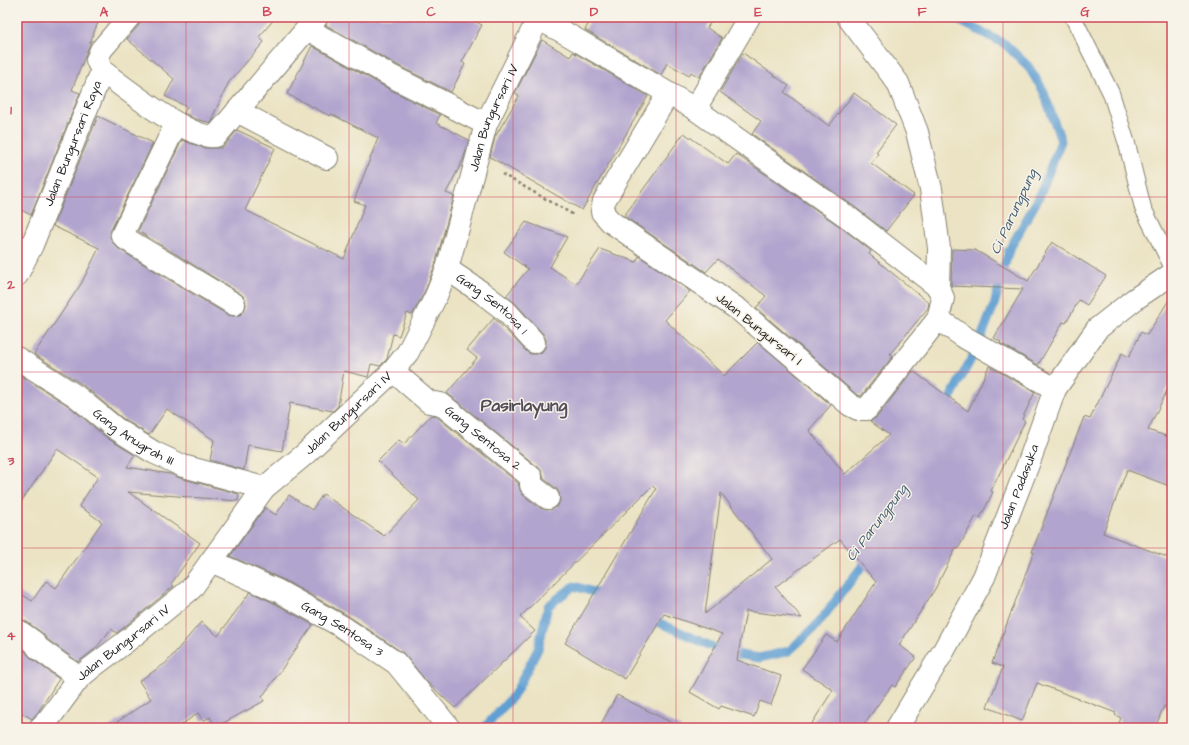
<svg xmlns="http://www.w3.org/2000/svg" width="1189" height="745" viewBox="0 0 1189 745" font-family="'Architects Daughter',sans-serif">
<style>
.lines{fill:none;stroke-linecap:round;stroke-linejoin:round}
.stream{stroke:#619fd2;stroke-width:9}
.building{fill:#b1a4ce;fill-rule:evenodd}
.service-casing{stroke:#848070;stroke-width:18}
.minor-casing{stroke:#848070;stroke-width:24}
.tertiary-casing{stroke:#848070;stroke-width:24}
.path{stroke:#848070;stroke-width:2.5;stroke-dasharray:3 3;stroke-linecap:butt}
.service{stroke:#fff;stroke-width:16}
.minor{stroke:#fff;stroke-width:22}
.tertiary{stroke:#fff;stroke-width:22}
.grid{fill:none;stroke:#d1495b;stroke-width:1;stroke-opacity:0.55}
.labels{text-anchor:middle;dominant-baseline:central;stroke-width:3;stroke-linejoin:round;paint-order:stroke}
.street-label{font-size:13px;fill:#1c1c1c;stroke:#f7f3e8}
.water-label{font-size:14px;font-style:italic;fill:#3b576e;stroke:#f7f3e8}
.district-label{font-size:17px;font-weight:bold;fill:#504c5a;stroke:#f7f3e8}
.neatline{fill:none;stroke:#d1495b;stroke-width:1.5}
.grid-label{font-size:13px;text-anchor:middle;font-weight:bold;fill:#d1495b}
</style>
<rect width="100%" height="100%" fill="#f7f3e8"/>
<filter id="ink" filterUnits="userSpaceOnUse"><feTurbulence type="fractalNoise" baseFrequency=".025" numOctaves="2"/><feDisplacementMap in="SourceGraphic" scale="8" xChannelSelector="R" yChannelSelector="G"/><feConvolveMatrix kernelMatrix="1 2 1 2 8 2 1 2 1" color-interpolation-filters="sRGB"/></filter>
<filter id="wash" filterUnits="userSpaceOnUse"><feTurbulence type="fractalNoise" baseFrequency=".012" numOctaves="4" result="noise"/><feDisplacementMap in="SourceGraphic" scale="16" xChannelSelector="R" yChannelSelector="G"/><feGaussianBlur stdDeviation="0.9" result="paint"/><feColorMatrix in="noise" values="0 0 0 0 0 0 0 0 0 0 0 0 0 0 0 0 0 1.4 0 .05"/><feComposite in="paint" operator="in"/></filter>
<g filter="url(#wash)">
<rect width="100%" height="100%" fill="#ebe3c3"/>
<g class="lines">
<g class="stream">
<polyline points="945,408 977,348 994,305 1009,250 1038,199 1061,141 1043,90 1028,66 1005,44 952,17"/>
<polyline points="649,618 724,652 759,658 789,651 816,626 870,556"/>
<polyline points="484,728 514,695 538,649 548,606 574,586 606,596"/>
</g>
</g>
<g id="blocks">
<g class="building">
<polygon points="17,17 100,17 72,90 80,93 31,215 17,208"/>
<polygon points="141,17 276,17 259,37 264,42 229,82 212,118 214,119 211,123 195,119 184,113 187,107 165,96 174,79 127,39 139,25"/>
<polygon points="329,17 467,17 482,25 462,62 465,64 451,92 399,66 326,25"/>
<polygon points="592,17 713,17 707,28 722,38 699,77 691,72 689,76 667,63 661,75 585,30"/>
<polygon points="542,40 570,57 573,52 648,96 582,210 490,157 495,137 519,96 515,93"/>
<polygon points="312,46 387,88 440,115 436,123 469,140 463,160 446,193 454,196 435,265 425,291 412,315 407,313 399,336 393,334 387,359 380,366 371,364 368,377 344,371 338,406 333,411 290,403 282,451 248,445 244,470 210,460 214,440 167,409 149,435 122,418 83,385 34,354 81,284 99,248 53,226 98,116 153,143 111,230 110,237 113,243 120,250 228,315 233,316 240,315 244,311 246,305 245,298 241,294 138,231 182,140 204,148 221,148 226,144 237,130 275,148 245,210 344,259 365,205 354,201 378,138 331,114 330,116 287,94"/>
<polygon points="743,53 789,86 784,92 829,126 854,93 896,125 876,152 878,154 871,163 914,195 886,231 856,208 752,134 761,121 720,92"/>
<polygon points="684,133 728,164 736,154 842,228 871,251 869,254 929,303 928,308 890,354 893,356 861,396 857,395 756,308 766,296 718,259 706,272 624,216"/>
<path d="M 526,222 L 567,237 L 550,267 L 576,284 L 600,249 L 636,262 L 639,256 L 690,291 L 665,320 L 724,376 L 758,342 L 831,405 L 809,430 L 845,474 L 889,435 L 870,421 L 877,417 L 913,371 L 968,411 L 989,366 L 1035,392 L 1022,419 L 1025,421 L 991,491 L 993,492 L 980,518 L 976,516 L 958,549 L 956,548 L 935,589 L 899,645 L 916,657 L 895,687 L 892,685 L 861,728 L 809,728 L 833,690 L 802,669 L 826,635 L 837,642 L 876,582 L 840,539 L 775,587 L 802,618 L 746,611 L 737,660 L 781,676 L 771,705 L 760,701 L 754,717 L 721,706 L 719,709 L 690,692 L 722,634 L 664,614 L 625,679 L 565,643 L 656,489 L 652,486 L 520,617 L 535,631 L 455,708 L 428,683 L 403,653 L 347,615 L 284,580 L 230,556 L 265,508 L 276,515 L 289,495 L 312,510 L 323,494 L 384,536 L 419,500 L 378,461 L 399,440 L 404,444 L 431,415 L 436,416 L 518,483 L 520,490 L 523,495 L 540,508 L 547,510 L 553,509 L 558,506 L 560,500 L 559,493 L 556,488 L 544,479 L 542,472 L 539,468 L 447,393 L 477,358 L 467,350 L 494,318 L 525,350 L 530,354 L 537,354 L 542,352 L 546,346 L 546,340 L 543,334 L 515,303 L 506,296 L 528,269 L 504,252 ZM 721,493 L 772,559 L 705,614 Z"/>
<polygon points="1052,242 1106,276 1087,305 1079,300 1066,323 1063,322 1038,365 1000,343 1001,342 994,338 1023,289 951,286 952,249 975,250 1028,281"/>
<polygon points="1172,295 1172,380 1148,430 1172,438 1172,487 1127,470 1103,533 1172,559 1172,708 1164,706 1155,728 1117,728 1121,718 1115,715 1116,713 1037,683 1022,721 987,707 1003,667 992,663 1034,552 1032,552 1084,417 1090,419 1122,353 1129,357 1141,332 1147,335"/>
<polygon points="20,375 69,406 107,438 135,455 127,467 170,474 180,478 239,494 238,501 128,492 200,543 171,584 174,586 117,633 111,629 96,648 78,662 47,639 41,632 24,620 17,618 17,591 32,601 46,581 56,588 102,522 79,506 98,477 57,449 17,508 17,379"/>
<polygon points="250,592 272,602 313,625 262,697 264,701 216,727 210,717 203,721 198,713 177,728 108,728 151,699 139,681 166,663 201,622 218,636"/>
<polygon points="17,645 25,651 31,658 59,679 38,712 32,719 17,710"/>
<polygon points="617,695 682,728 599,728"/>
</g>
</g>
</g>
<g filter="url(#ink)">
<use href="#blocks" fill-opacity="0" stroke="#848070" stroke-width="1"/>
<g class="lines">
<g class="service-casing">
<polyline id="service" points="1073,17 1111,93 1127,144 1143,208 1172,266"/>
</g>
<g class="minor-casing">
<g id="minor">
<polyline points="535,17 565,33 695,109 849,218 938,287 943,298 938,319 867,409 858,409 850,405 739,310 611,222 602,212 604,201 668,94"/>
<polyline points="848,17 898,83 917,132 931,189 939,248 938,287"/>
<polyline points="307,29 393,77 486,124"/>
<path d="M 102,71 C 124,87 190,141 216,136 L 317,17"/>
<polyline points="695,109 749,17"/>
<polyline points="237,111 327,158"/>
<polyline points="176,124 122,235 126,239 234,304"/>
<path id="s1" d="M 447,269 L 481,292 L 506,311 L 534,342"/>
<path id="s2" d="M 17,275 L 32,245 L 102,71 L 97,60 L 101,50 L 129,17"/>
<polyline points="938,319 964,337 1055,389"/>
<path id="s3" d="M 17,358 L 76,396 L 115,428 L 153,452 L 183,466 L 264,488"/>
<path id="s4" d="M 393,371 L 429,402 L 441,404 L 531,477 L 531,485 L 548,498"/>
<path id="s5" d="M 211,561 L 278,591 L 341,626 L 396,663 L 449,728"/>
<polyline points="17,630 34,642 38,648 79,678"/>
<path id="s6" d="M 40,728 L 48,720 L 79,678 L 91,668 L 132,637 L 191,589 L 264,488 L 304,455 L 393,371 L 408,352 L 436,296 L 447,269 L 486,124 L 538,19"/>
</g>
</g>
<g class="tertiary-casing">
<g id="tertiary">
<path id="s7" d="M 897,728 L 944,650 L 984,577 L 1029,462 L 1055,389 L 1097,329 L 1135,299 L 1172,274"/>
</g>
</g>
<polyline class="path" points="502,174 574,215"/>
<use href="#service" class="service"/>
<use href="#minor" class="minor"/>
<use href="#tertiary" class="tertiary"/>
</g>
</g>
<path class="grid" d="M 186,17 L 186,728M 349,17 L 349,728M 513,17 L 513,728M 676,17 L 676,728M 840,17 L 840,728M 1003,17 L 1003,728M 17,197 L 1172,197M 17,372 L 1172,372M 17,548 L 1172,548"/>
<g class="labels">
<g class="street-label">
<text stroke="none"><textPath href="#s6" startOffset="780">Jalan Bungursari IV</textPath></text>
<text stroke="none"><textPath href="#s2" startOffset="143">Jalan Bungursari Raya</textPath></text>
<text stroke="none"><textPath href="#s1" startOffset="57">Gang Sentosa 1</textPath></text>
<text transform="translate(759 329) rotate(39)">Jalan Bungursari I</text>
<text stroke="none"><textPath href="#s6" startOffset="444">Jalan Bungursari IV</textPath></text>
<text stroke="none"><textPath href="#s3" startOffset="141">Gang Anugrah III</textPath></text>
<text stroke="none"><textPath href="#s4" startOffset="114">Gang Sentosa 2</textPath></text>
<text stroke="none"><textPath href="#s7" startOffset="271">Jalan Padasuka</textPath></text>
<text stroke="none"><textPath href="#s5" startOffset="148">Gang Sentosa 3</textPath></text>
<text stroke="none"><textPath href="#s6" startOffset="120">Jalan Bungursari IV</textPath></text>
</g>
<g class="water-label">
<text transform="translate(1014 212) rotate(-65)">Ci Parungpung</text>
<text transform="translate(877 523) rotate(-53)">Ci Parungpung</text>
</g>
<g class="district-label">
<text x="524" y="406">Pasirlayung</text>
</g>
</g>
<rect width="1189" height="745" fill="none" stroke="#f7f3e8" stroke-width="44"/>
<rect x="22" y="22" width="1145" height="701" class="neatline"/>
<g class="grid-label">
<text x="104" y="16">A</text>
<text x="267" y="16">B</text>
<text x="431" y="16">C</text>
<text x="594" y="16">D</text>
<text x="758" y="16">E</text>
<text x="922" y="16">F</text>
<text x="1085" y="16">G</text>
<text x="11" y="114">1</text>
<text x="11" y="289">2</text>
<text x="11" y="465">3</text>
<text x="11" y="640">4</text>
</g>
</svg>
